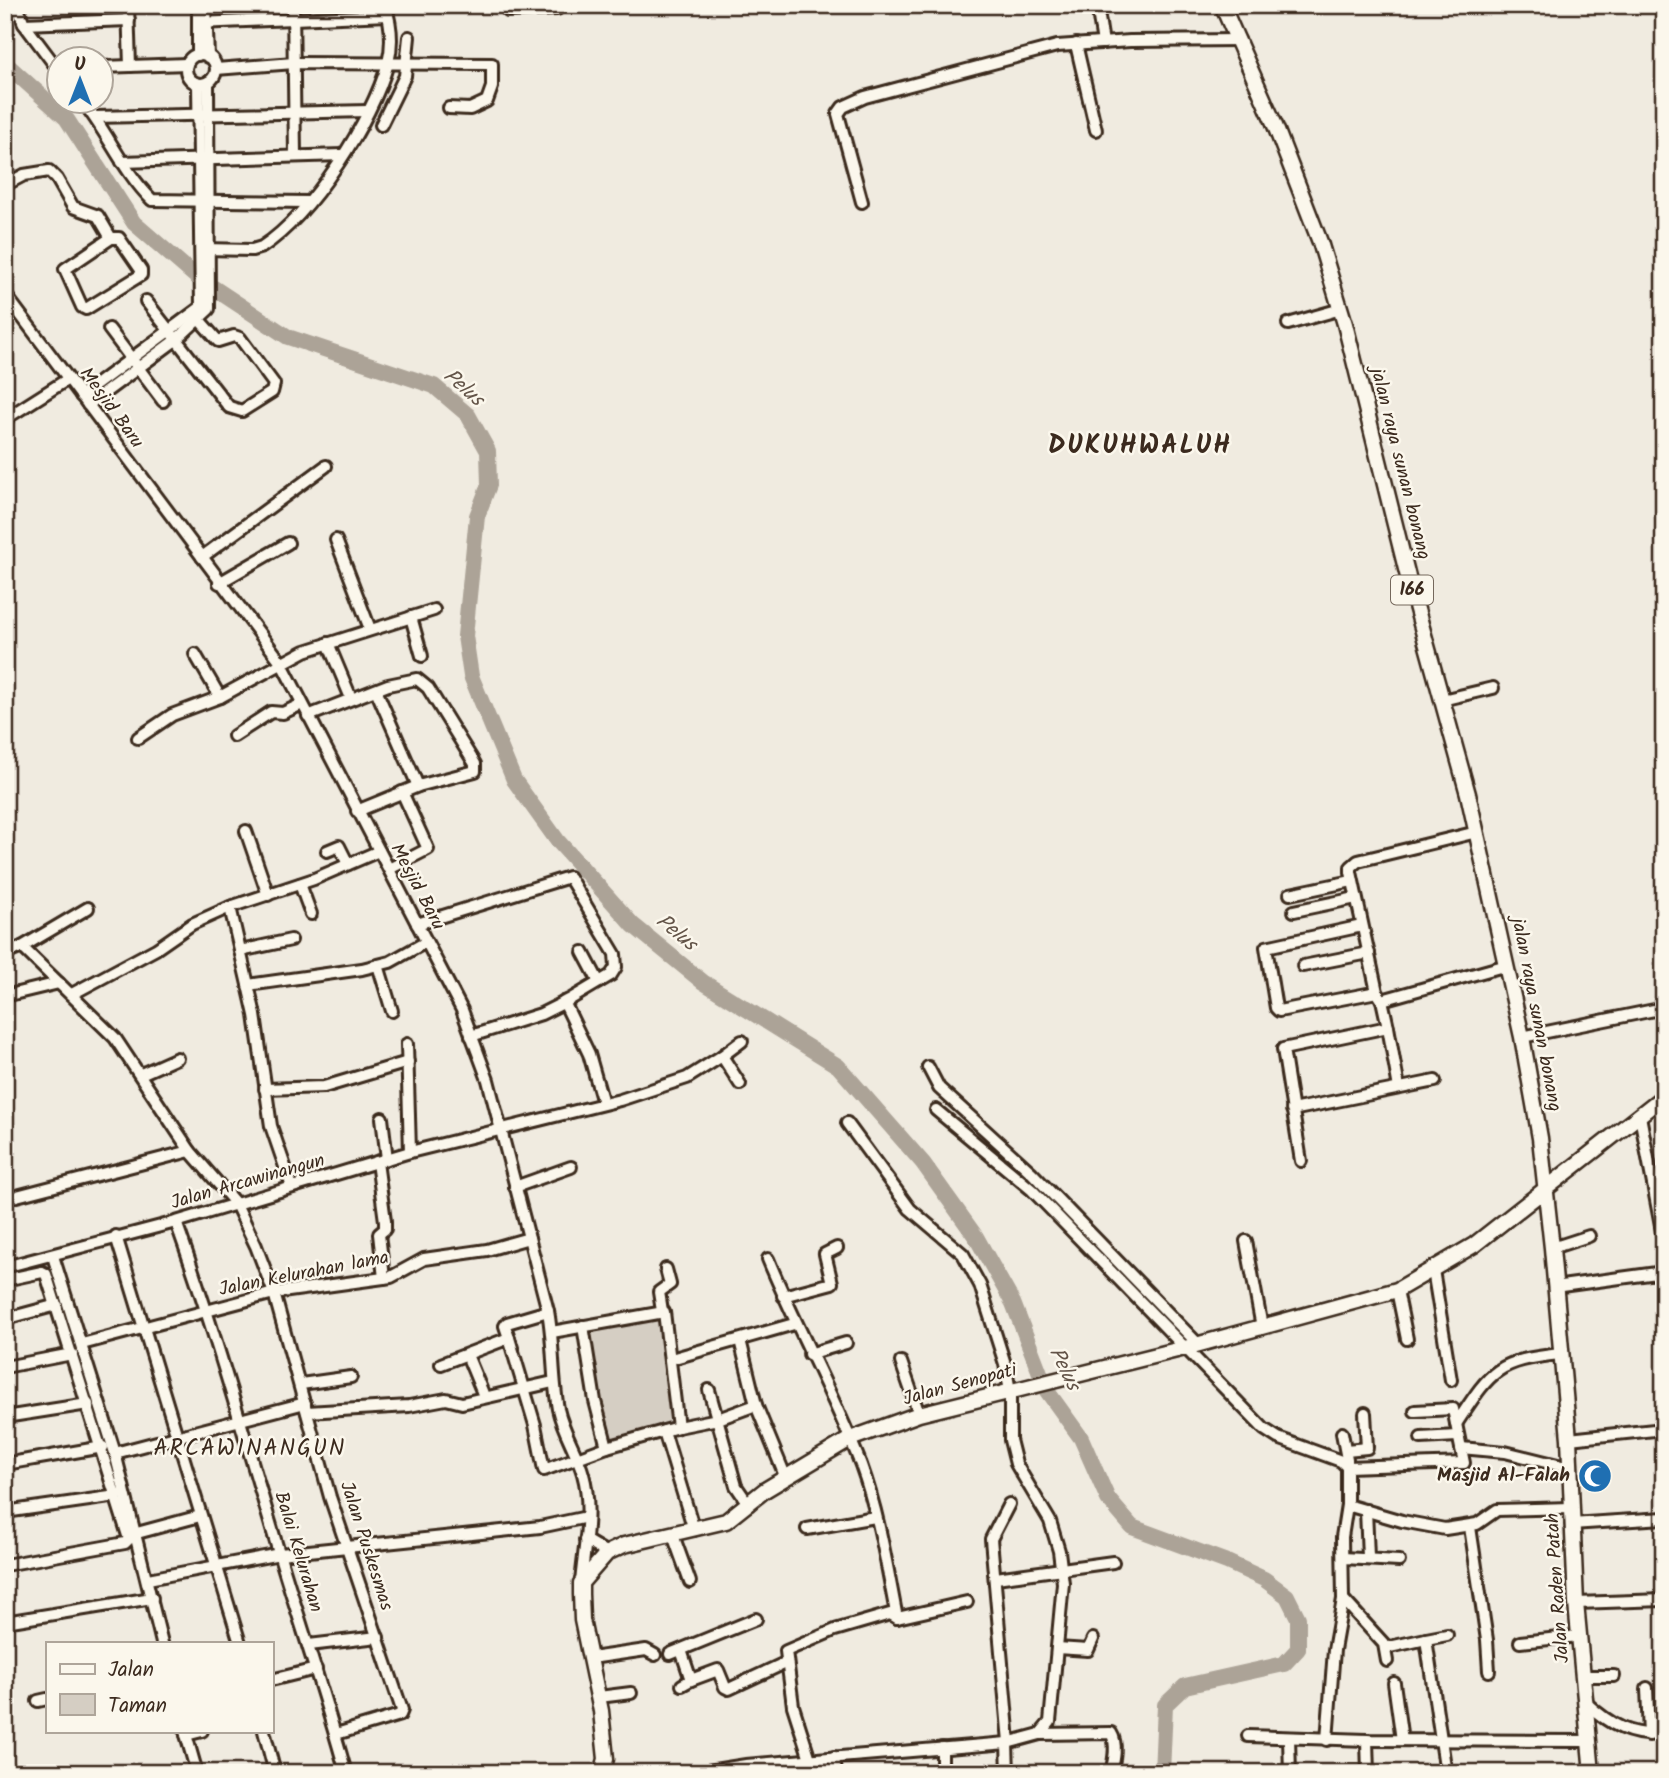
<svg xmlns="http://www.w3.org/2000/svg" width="1669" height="1778" viewBox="0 0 1669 1778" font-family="Kalam,sans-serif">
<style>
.green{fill:#d5cec3;stroke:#887c70;stroke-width:2}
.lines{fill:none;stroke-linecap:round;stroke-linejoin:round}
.river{stroke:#aca397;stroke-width:16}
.minor-casing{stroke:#3b2a1e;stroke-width:16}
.major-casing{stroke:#3b2a1e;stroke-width:19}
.minor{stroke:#fbf7ec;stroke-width:10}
.major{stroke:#fbf7ec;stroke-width:14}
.labels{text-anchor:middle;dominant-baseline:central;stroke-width:5;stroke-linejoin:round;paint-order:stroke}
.shield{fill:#fbf7ec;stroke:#75685c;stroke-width:2}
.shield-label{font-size:18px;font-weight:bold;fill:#3b2a1e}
.street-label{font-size:19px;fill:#3b2a1e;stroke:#fbf7ec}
.poi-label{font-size:19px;font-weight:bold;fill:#3b2a1e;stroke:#fbf7ec;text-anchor:end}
.water-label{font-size:21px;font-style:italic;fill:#635448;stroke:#fbf7ec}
.quarter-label{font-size:23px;letter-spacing:2px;fill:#3b2a1e;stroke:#fbf7ec}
.district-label{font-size:26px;font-weight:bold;letter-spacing:2px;fill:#3b2a1e;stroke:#fbf7ec}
</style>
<rect width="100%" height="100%" fill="#f0ebe0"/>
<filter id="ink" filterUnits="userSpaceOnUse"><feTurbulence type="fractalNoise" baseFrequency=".0143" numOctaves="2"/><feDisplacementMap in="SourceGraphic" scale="14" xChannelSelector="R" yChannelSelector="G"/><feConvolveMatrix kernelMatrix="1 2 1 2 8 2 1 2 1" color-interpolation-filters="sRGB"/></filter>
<g filter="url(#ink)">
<polygon class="green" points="658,1313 674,1426 604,1442 584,1322"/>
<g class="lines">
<polyline class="river" points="5,63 66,118 134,223 194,275 288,337 434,386 468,415 488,451 489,485 477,516 465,636 471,676 514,780 557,840 633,925 703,982 838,1066 923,1163 976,1237 1013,1303 1047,1391 1081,1438 1108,1499 1132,1527 1227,1562 1264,1579 1287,1596 1298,1618 1298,1649 1284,1664 1185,1686 1165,1705 1162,1773"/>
<g class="minor-casing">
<g id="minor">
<polyline points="17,5 24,24 60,72"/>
<polyline points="128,5 130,66"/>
<polyline points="198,5 198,55"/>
<polyline points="206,5 208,57"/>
<polyline points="293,5 295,155"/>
<polyline points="505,5 508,11 557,9 559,5"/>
<polyline points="1097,5 1103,43"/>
<polyline points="198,23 388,15"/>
<polyline points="24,24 129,20"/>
<polyline points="1076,44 1096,130"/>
<circle cx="201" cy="69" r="15"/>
<polyline points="102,67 187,64"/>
<polyline points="216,69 294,63 492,64 492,87 487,101 470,109 449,108"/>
<path d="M 83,102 C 108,133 123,171 152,200 L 308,202"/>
<polyline points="95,117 368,111"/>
<polyline points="381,125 405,76 409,37"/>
<polyline points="122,162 342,155"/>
<polyline points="5,185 24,175 49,171 57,179 73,207 98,216 111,238"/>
<polyline points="862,202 838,114 843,107 865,97 1057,46 1130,41 1239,40"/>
<polygon points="111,238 119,238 141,270 141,275 86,309 82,307 65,269"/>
<path d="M 203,249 L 252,250 L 262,247 C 312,214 372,121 388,63 C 393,44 391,23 385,5"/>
<path d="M 5,294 L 281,662 L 462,1010 L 488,1080 L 548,1311 C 554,1344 552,1376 558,1409 C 563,1432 577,1452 583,1474 C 593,1509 584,1548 581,1583"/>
<polyline points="146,301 229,407 242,411 272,392 274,384 240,338 234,336 218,341 195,315"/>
<polyline points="1288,324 1341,309"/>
<polyline points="109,329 163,401"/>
<polyline points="81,396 201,307 198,84"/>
<polyline points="88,405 177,339 209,309 208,82"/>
<polyline points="5,419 68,379"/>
<polyline points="336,540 370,629"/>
<polyline points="202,557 326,466"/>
<polyline points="219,583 288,543"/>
<polyline points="411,617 422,656"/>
<polyline points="328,643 351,698"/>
<polyline points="195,654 220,697"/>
<polyline points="376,690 418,786"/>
<polyline points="1442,700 1493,688"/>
<polyline points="308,716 388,685 417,679 428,688 475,764 475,771 418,786 357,811"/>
<polyline points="234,736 271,712 283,713 302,704"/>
<polyline points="138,738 172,715 220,697 305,651 434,610"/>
<polyline points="246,831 268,895"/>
<polyline points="1477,832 1358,861 1351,867 1351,872 1377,992 1382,1000 1507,965"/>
<polyline points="327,851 339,846 348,864"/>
<polyline points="389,869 428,849 402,792"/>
<polyline points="300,884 311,914"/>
<polyline points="1290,894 1352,881"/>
<polyline points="230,907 255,1015 271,1126 292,1187"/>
<polyline points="1294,911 1356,898"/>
<polyline points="417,924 569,877 615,954 616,967 611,975 569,1000 541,1014 471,1036"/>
<polyline points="1362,926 1266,947 1276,1008 1279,1011 1377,992"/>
<polyline points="22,947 88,908"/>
<polyline points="240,951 291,940"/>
<polyline points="583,952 599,982"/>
<polyline points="5,954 22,947 115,1038 190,1151 236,1204 256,1246 274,1293 330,1497 402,1710 400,1715 336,1734"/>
<polyline points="378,965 392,1011"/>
<polyline points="1303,966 1369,953"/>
<polyline points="248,985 362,969 390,962 426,942"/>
<polyline points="72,994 156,949 192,924 230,907 314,879 379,851"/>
<polyline points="5,996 59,983"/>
<polyline points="564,1002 589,1054 603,1103"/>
<polyline points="1388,1027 1399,1088"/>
<polyline points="1522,1037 1664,1008"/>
<polyline points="407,1044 410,1152"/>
<polyline points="928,1067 939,1088 1032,1173 1198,1344"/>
<polyline points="141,1074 177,1058"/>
<polyline points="740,1084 722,1056 742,1041"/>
<polyline points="265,1089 324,1087 408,1062"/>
<polyline points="936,1110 1032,1190 1264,1429 1278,1438 1341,1461 1347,1467 1464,1463 1453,1409 1415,1411"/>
<polyline points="1292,1110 1435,1081"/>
<polyline points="1640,1116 1664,1242"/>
<polyline points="382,1118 387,1159"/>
<polyline points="1301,1161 1283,1049 1388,1027 1382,1000"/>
<polyline points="377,1162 385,1221 385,1229 379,1234 384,1278"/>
<polyline points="515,1187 571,1167"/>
<polyline points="5,1199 190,1151"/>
<path d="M 176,1222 C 215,1331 246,1442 279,1553 C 301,1626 326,1699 346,1773"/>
<polyline points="116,1236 240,1643"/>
<polyline points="1246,1241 1262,1327"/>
<polyline points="1552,1248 1589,1236"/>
<polyline points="53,1256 115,1453 162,1643"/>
<path d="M 768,1259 C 797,1329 834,1395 861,1465 C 879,1514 887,1567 897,1618 L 890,1614 L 835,1630 L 786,1651 L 793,1706 L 810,1759"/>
<polyline points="5,1267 176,1222 410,1152 620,1100 687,1078 722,1056"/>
<polyline points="1433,1270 1451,1380"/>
<polyline points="5,1280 42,1272 46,1274 129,1539 125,1543 5,1565"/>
<polyline points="1554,1287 1664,1272"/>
<polyline points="1397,1290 1407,1339"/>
<polyline points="783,1296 832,1283 825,1254 837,1248"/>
<polyline points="662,1311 659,1292 670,1284 666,1269"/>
<polyline points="5,1319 57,1305"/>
<polyline points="583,1326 595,1401 607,1447"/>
<polyline points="509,1338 535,1425 544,1470 607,1447 678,1427 664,1312 552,1332"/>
<polyline points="740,1340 756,1405 786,1478"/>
<polyline points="82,1344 274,1293 391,1277 424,1259 487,1250 529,1238"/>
<polyline points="809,1354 846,1343"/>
<polyline points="467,1355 484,1396"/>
<polyline points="671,1359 794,1324"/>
<polyline points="901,1362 919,1414"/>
<polyline points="441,1364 509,1338 505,1326 507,1323 548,1311"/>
<polyline points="5,1367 72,1354"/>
<polyline points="301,1384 351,1377"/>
<polyline points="709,1390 736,1486 749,1505"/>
<polyline points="307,1412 409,1406 446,1399 462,1403 553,1382"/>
<polyline points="5,1417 88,1404"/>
<path d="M 1456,1424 C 1491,1371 1495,1361 1560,1354"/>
<polyline points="678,1427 718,1419 756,1405"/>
<polyline points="664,1431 694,1530"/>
<polyline points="1421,1438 1457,1436"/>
<polyline points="1569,1439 1664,1429"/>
<polyline points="1461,1448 1505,1452 1570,1468"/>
<polyline points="1346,1450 1367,1448 1365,1413"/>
<polyline points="115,1453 305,1403"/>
<polyline points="5,1464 103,1447"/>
<polyline points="1347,1505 1402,1521 1445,1529 1477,1524 1497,1510 1571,1508"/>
<polyline points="1366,1510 1368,1557"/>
<polyline points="5,1512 117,1496"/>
<polyline points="1571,1524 1664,1518"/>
<polyline points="1470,1527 1487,1640 1489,1671"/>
<polyline points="807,1529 875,1517"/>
<polyline points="137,1533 200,1516"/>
<polyline points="673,1535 690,1582"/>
<polyline points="585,1540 607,1553"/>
<polyline points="1343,1558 1399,1561"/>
<polyline points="996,1578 1113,1562"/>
<polyline points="148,1579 280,1554 540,1527 587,1517"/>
<polyline points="1343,1599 1384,1644 1387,1661"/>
<polyline points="1576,1603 1664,1600"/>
<polyline points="897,1618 967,1602"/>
<polyline points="5,1622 152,1598"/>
<polyline points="1426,1639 1447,1635"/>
<polyline points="1520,1642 1579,1636"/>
<polyline points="309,1645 378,1637"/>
<polyline points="1057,1648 1088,1650 1093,1639"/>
<polyline points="1385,1648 1426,1639 1446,1773"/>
<polyline points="681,1650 691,1680 682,1685"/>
<polyline points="670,1654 756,1619"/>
<polyline points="591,1658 646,1650 655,1655"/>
<polyline points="1583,1676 1614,1676"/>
<polyline points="271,1680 316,1669"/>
<polyline points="691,1680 718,1670 725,1687 729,1689 787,1662"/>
<polyline points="1394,1683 1402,1740"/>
<polyline points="1647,1688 1649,1735"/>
<polyline points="599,1697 631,1693"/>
<polyline points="38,1701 47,1699"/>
<path d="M 1586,1703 C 1610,1725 1631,1737 1664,1734"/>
<polyline points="185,1731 197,1773"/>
<polyline points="264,1731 275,1773"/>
<path d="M 1040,1734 L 1111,1733 C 1118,1744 1114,1761 1111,1773"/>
<polyline points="186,1735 202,1731"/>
<polyline points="1248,1736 1367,1740 1589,1741"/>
<polyline points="1289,1738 1290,1773"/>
<polyline points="1327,1740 1334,1650 1343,1599 1342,1537 1347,1505 1347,1459 1342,1433"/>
<polyline points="1367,1740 1368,1773"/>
<polyline points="1009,1742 991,1539 1009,1504"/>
<polyline points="1007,1743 1008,1773"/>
<polyline points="834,1757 836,1773"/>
<polyline points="695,1773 746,1765 1007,1743 1040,1734 1050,1722 1063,1583 1059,1551 1050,1521 1016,1464 1010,1440 1010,1391 1005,1364 980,1285 963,1254 910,1209 847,1123"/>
<polyline points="942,1773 942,1748"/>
</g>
</g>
<g class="major-casing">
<g id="major">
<polyline points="1222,5 1274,123 1320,242 1345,324 1408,577 1468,794 1522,1037 1540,1138 1552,1248 1569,1439 1576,1603 1592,1773"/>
<polyline points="602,1773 606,1759 601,1711 582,1620 581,1594 581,1583 607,1553 624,1545 726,1521 765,1490 850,1439 919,1414 1185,1348 1397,1290 1474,1245 1664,1096"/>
</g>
</g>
<use href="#minor" class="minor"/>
<use href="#major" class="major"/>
</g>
</g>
<defs>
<g id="mosque-disc" transform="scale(1.75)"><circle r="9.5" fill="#1f6fb2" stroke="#fbf7ec"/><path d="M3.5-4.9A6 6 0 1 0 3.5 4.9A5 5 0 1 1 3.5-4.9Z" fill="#fff"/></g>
</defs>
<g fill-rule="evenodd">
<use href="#mosque-disc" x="1595" y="1476"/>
</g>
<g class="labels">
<rect class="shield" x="1391" y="575.5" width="42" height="29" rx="5"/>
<g class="shield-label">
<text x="1412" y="590">166</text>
</g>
<g class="street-label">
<text transform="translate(111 408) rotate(54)">Mesjid Baru</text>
<text transform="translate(1400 464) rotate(76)">jalan raya sunan bonang</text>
<text transform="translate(417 887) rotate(62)">Mesjid Baru</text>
<text transform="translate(1536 1015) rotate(79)">jalan raya sunan bonang</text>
<text transform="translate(248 1182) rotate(-16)">Jalan Arcawinangun</text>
<text transform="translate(304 1274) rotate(-11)">Jalan Kelurahan lama</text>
<text transform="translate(960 1385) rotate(-15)">Jalan Senopati</text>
<text transform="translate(366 1546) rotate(72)">Jalan Puskesmas</text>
<text transform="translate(298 1552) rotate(73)">Balai Kelurahan</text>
<text transform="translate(1558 1588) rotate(-94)">Jalan Raden Patah</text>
</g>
<g class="poi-label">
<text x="1570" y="1476">Masjid Al-Falah</text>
</g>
<g class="water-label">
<text transform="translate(463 388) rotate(41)">Pelus</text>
<text transform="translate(676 933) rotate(39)">Pelus</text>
<text transform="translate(1064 1369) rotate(64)">Pelus</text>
</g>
<g class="quarter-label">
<text x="250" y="1449">ARCAWINANGUN</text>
</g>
<g class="district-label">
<text x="1140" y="446">DUKUHWALUH</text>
</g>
</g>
<rect width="1669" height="1778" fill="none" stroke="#fbf7ec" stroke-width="28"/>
<rect x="14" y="14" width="1641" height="1750" fill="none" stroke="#3b2a1e" stroke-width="2.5" filter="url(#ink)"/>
<rect x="46" y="1642" width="228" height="91" fill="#fbf7ec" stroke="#aea59a" stroke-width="2"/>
<rect x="60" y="1664" width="35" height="10" fill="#fbf7ec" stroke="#aea59a" stroke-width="2"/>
<text x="108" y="1676" font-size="21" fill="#3b2a1e">Jalan</text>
<rect x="60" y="1694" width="35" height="21" fill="#d5cec3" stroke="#aea59a" stroke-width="2"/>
<text x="108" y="1712" font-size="21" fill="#3b2a1e">Taman</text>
<g transform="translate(80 80)"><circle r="33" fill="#fbf7ec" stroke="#aea59a" stroke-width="2"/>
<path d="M0-5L12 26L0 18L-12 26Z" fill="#1f6fb2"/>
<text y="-10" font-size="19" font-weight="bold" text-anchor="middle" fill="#3b2a1e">U</text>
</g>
</svg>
